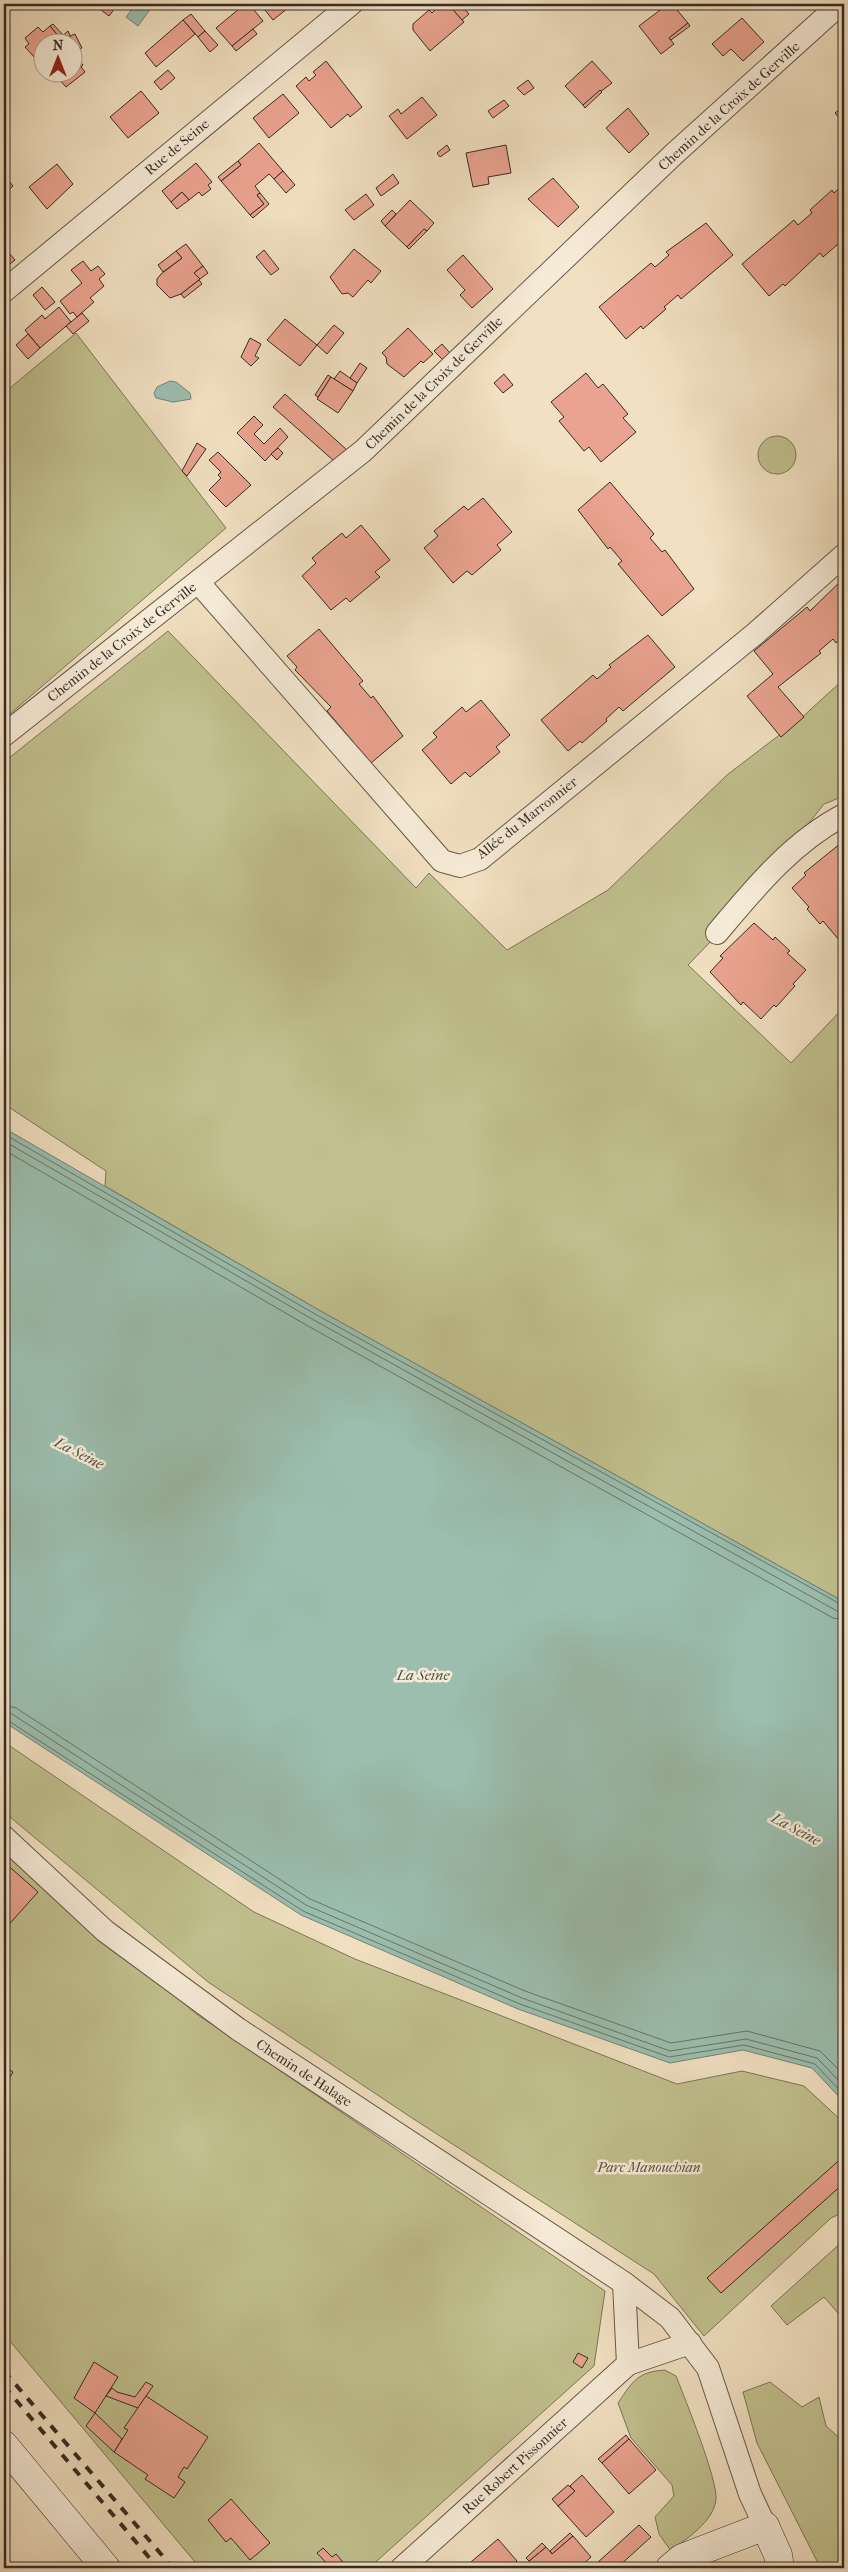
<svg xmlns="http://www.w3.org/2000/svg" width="848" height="2572" viewBox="0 0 848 2572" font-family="'IM FELL French Canon',serif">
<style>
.green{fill:#c1c08e;stroke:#7c7659}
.water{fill:#9bbeae;stroke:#738377}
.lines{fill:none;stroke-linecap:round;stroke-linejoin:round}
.shore{stroke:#687469;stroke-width:1}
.building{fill:#eaa390;stroke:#362b24}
.street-casing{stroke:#65584b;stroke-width:24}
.secondary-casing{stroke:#362b24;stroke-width:29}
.street{stroke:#f6ebd7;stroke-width:22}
.secondary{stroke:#f6ebd7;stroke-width:28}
.rail{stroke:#362b24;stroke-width:4;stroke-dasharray:9 9;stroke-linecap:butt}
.labels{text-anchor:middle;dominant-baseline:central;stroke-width:5;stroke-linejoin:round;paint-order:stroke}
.street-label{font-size:14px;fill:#362b24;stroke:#f6ebd7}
.park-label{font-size:14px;font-style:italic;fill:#59503e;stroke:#f6ebd7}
.water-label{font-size:15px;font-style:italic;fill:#4f5046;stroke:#f6ebd7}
</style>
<rect width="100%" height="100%" fill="#f1e0c1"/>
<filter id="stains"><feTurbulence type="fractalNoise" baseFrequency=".004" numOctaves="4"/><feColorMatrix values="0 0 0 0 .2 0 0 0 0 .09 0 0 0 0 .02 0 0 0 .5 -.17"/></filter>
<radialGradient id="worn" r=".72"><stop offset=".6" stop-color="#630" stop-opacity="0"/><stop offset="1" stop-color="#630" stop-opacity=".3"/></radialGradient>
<g class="green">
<polygon points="76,333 226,528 4,719 4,393"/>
<circle cx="777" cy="455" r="19"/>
<polygon points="168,631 416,888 429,873 507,950 608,890 727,775 799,720 844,679 844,796 824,804 797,838 774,876 688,965 791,1063 844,1007 844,1602 317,1309 105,1186 106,1171 4,1104 4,762"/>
<polygon points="4,1742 254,1912 355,1959 677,2084 742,2071 804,2086 844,2123 844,2212 831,2218 704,2336 654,2274 409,2116 208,1982 4,1812"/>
<polygon points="4,1845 195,2013 605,2291 594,2366 369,2568 200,2568 4,2334"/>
<polygon points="844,2240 844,2302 838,2313 824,2297 787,2325 771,2306"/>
<path d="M 665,2370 L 676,2376 C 685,2399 718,2480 716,2500 C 713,2522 687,2538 671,2551 L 659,2534 L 655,2517 L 674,2496 L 672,2485 L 631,2438 L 618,2403 C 633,2381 637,2372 665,2370 Z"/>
<polygon points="770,2382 802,2407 819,2397 826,2426 844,2442 844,2568 823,2568 819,2565 757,2443 743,2392"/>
</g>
<g class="water">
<polygon points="136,4 154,4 138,26 126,17"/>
<polygon points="170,381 176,382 190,393 191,399 173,402 156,398 154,393 157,387"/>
<polygon points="4,1128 317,1309 844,1602 844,2102 812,2068 743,2050 670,2063 518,2009 301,1915 4,1722"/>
</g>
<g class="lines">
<g class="shore">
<polyline points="4,1134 315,1314 844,1606"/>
<polyline points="4,1141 312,1319 837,1611 844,1613"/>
<polyline points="4,1150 308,1326 833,1618 844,1620"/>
<polyline points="4,1705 16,1708 310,1899 525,1991 671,2043 747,2031 820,2051 844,2075"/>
<polyline points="4,1712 12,1714 306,1905 522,1998 670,2051 746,2039 817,2058 844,2086"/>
<polyline points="4,1718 303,1911 520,2004 669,2057 744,2045 815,2064 844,2095"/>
</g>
</g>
<g class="building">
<polygon points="93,4 118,4 109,16"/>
<polygon points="245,4 249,4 263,21 232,46 216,28"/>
<polygon points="260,4 293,4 273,20"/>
<polygon points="437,4 448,4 464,22 430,51 413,30 413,24 429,10 432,13 436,9 433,7"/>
<polygon points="448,4 460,4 469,14 462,20"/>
<polygon points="668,4 672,4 688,23 669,38 674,44 661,54 639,26"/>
<polygon points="191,14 205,31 198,37 183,20"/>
<polygon points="742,18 764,42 743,61 731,49 723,56 712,44"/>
<polygon points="183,20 195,34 156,67 145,53"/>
<polygon points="688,23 690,26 671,40 669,38"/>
<polygon points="53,24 63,35 60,38 50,26"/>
<polygon points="50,26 60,38 68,31 78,53 74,55 83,65 81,67 85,72 66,87 58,78 54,81 47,72 72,72 72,42 42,42 42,59 40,56 36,59 25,47 29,44 25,38 38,27 43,32"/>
<polygon points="253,29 257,34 236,51 232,46"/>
<polygon points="205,31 218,45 210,52 198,37"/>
<polygon points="75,34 82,48 76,50 70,36"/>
<polygon points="326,61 362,107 350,117 348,114 331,128 296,86 306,77 309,81 316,75 313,72"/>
<polygon points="592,61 612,83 583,105 565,86"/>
<polygon points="168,70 175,78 161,90 154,82"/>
<polygon points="528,80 534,88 524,95 517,88"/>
<polygon points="600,90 602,92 585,108 583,105"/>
<polygon points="141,91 159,113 128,138 110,117"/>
<polygon points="283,94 299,113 269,138 253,118"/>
<polygon points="422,97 437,115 407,139 389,116 398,109 401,114"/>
<polygon points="504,100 509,106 493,118 488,111"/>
<polygon points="844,106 844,124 835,113"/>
<polygon points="628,108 649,134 629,153 606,128"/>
<polygon points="259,143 283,171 274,179 269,174 255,186 260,193 257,195 264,204 250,215 221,181 241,165 238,161"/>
<polygon points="447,145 450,150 440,157 437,153"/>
<polygon points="506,145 511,173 488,177 489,184 473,187 466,153"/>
<polygon points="238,161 241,165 221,181 218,177"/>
<polygon points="196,163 212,182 208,185 211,189 202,196 199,192 189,200 182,192 171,202 162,191"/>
<polygon points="57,164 73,184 47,209 29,187"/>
<polygon points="283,171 295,185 286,193 274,179"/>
<polygon points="393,174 399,183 381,196 376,188"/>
<polygon points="4,175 13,186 4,194"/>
<polygon points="553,178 579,207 558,227 528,199"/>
<polygon points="844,184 844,239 823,257 820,253 785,286 783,284 769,296 742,264 794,220 798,225 812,213 810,210 832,190 834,193"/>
<polygon points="182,192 189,200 177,209 171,202"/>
<polygon points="260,193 269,204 253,218 250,215 264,204 257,195"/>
<polygon points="366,194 374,205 354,220 345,210"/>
<polygon points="410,200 434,223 427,231 424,229 407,247 385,226"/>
<polygon points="392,210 396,214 385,226 381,221"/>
<polygon points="706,223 733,255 681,299 678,295 664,307 666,309 643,329 641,326 626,339 599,307 651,263 655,267 669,255 666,252"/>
<polygon points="424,229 427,231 409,249 407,247"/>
<polygon points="186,244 203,266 194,273 200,279 181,294 170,298 157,285 157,279 161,274 182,258 176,251"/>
<polygon points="4,247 15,260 6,267 4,264"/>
<polygon points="354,249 381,271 371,283 368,280 353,297 348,293 342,294 330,277"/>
<polygon points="264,250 279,269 271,275 256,257"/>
<polygon points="176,251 182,258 163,272 158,265"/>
<polygon points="463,255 493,289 472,308 460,295 465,290 447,270"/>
<polygon points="83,261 91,271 98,266 105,274 99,279 104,286 90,298 94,302 77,317 73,312 70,314 60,301 82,283 71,270"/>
<polygon points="203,266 208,273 200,279 194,273"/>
<polygon points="199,280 202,284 184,298 181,294"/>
<polygon points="42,287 55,302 45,310 33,295"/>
<polygon points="59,307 71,322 40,348 25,330 42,315 45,319"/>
<polygon points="82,313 89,321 73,334 66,326"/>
<polygon points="285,319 317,345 300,366 267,340"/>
<polygon points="334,325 344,333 327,354 317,345"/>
<polygon points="408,328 433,354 423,363 421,361 404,377 387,364 386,357 382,353"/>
<polygon points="28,334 40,348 28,359 16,345"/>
<polygon points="250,338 261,344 255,356 259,358 251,366 241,357"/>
<polygon points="442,344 450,353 443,360 434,351"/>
<polygon points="360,363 367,368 357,383 350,378"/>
<polygon points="340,371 357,383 353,391 334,379"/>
<polygon points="586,373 598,388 603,384 628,414 623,418 636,432 601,462 589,447 584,451 559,421 564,417 551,402"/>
<polygon points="504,374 513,385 503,393 494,383"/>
<polygon points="328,375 331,377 318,397 315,395"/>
<polygon points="331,377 353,391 338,413 317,399"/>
<polygon points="285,394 347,450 334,461 273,407"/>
<polygon points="254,416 263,425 254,434 264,444 280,428 288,437 265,461 237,433"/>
<polygon points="197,443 206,449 187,476 182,471"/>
<polygon points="278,448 283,453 277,460 271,454"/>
<polygon points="218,452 251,485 226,507 209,490 221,478 218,475 221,472 209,460"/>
<polygon points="610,482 654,534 650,538 662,552 665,550 694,589 662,616 618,564 622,561 610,547 608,549 578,510"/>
<polygon points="483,498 512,532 497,545 501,550 472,575 467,571 453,583 424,548 438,536 434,531 464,506 468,510"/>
<polygon points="361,525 390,560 375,572 380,577 350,602 346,598 331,610 302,576 316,563 312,558 342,533 346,538"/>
<polygon points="844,578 844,636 836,643 833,639 819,651 821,653 778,687 804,717 781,737 747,696 773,674 754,651 807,607 810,611"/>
<polygon points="319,629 363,681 359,684 371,698 373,696 403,736 371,763 327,711 331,707 295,670 297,667 287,656"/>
<polygon points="648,635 675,667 623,711 619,707 606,719 607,721 582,743 580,741 568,751 541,720 593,675 597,679 611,667 609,665"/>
<polygon points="481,700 510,735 496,747 500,752 470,777 465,772 451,784 422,750 437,737 433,733 462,707 466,712"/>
<polygon points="841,843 844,846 844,935 839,940 823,921 820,924 807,909 809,907 792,888 806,875 804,873"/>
<polygon points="754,923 773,940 775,937 790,951 787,953 806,970 793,984 795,986 776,1007 774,1005 761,1019 743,1002 741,1005 710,972 723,958 720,956"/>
<polygon points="4,1862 38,1892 4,1930"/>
<polygon points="4,2066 13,2072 4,2087"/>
<polygon points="844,2156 844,2183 721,2293 707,2278"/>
<polygon points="578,2353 588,2358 582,2368 573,2362"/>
<polygon points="94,2362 118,2377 95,2413 74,2398"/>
<polygon points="146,2382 153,2386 138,2408 106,2396 112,2388 117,2392 135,2397"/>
<polygon points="146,2396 208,2437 187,2469 184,2467 178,2477 185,2482 174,2498 145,2479 148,2475 114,2452 128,2430 124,2428"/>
<polygon points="95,2413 122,2439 114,2452 86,2426"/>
<polygon points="626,2435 629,2439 602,2463 598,2459"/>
<polygon points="629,2439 656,2470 629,2494 602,2463"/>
<polygon points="582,2475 614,2512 586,2537 558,2506 575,2491 570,2486"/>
<polygon points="568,2485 575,2491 558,2506 552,2499"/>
<polygon points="231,2499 270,2543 250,2560 231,2538 226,2542 208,2520"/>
<polygon points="639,2525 651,2537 617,2568 601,2568 597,2563"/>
<polygon points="570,2533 573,2536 552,2554 550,2551"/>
<polygon points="573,2536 591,2557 579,2568 535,2568 529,2561 546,2547 552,2554"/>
<polygon points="498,2539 517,2561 508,2568 477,2568 471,2562"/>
<polygon points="542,2543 546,2547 529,2561 526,2558"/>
<polygon points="323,2548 332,2557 336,2554 348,2568 331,2568 317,2553"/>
</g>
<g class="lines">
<g class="street-casing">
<g id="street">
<polyline points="4,291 351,4"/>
<polyline points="198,582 442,861 460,866 480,859 756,633 844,555"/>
<polyline points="4,735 363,451 674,154 840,4"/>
<path d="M 717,933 C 754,889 792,842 844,815"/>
<polyline points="4,1837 105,1931 238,2029 624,2283 670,2318 708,2368 750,2494 765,2526"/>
<polyline points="628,2364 690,2343"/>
<polyline points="402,2568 628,2364 624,2283"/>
</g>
</g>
<g class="secondary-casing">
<g id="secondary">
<polyline points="4,2445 106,2568"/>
<polyline points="670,2568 682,2558 765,2526 778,2555 780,2568"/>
</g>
</g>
<use href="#street" class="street"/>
<use href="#secondary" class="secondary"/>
<g class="rail">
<polyline points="4,2371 173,2568"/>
<polyline points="4,2386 158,2568"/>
</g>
</g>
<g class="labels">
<g class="street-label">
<text transform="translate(729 106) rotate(-42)">Chemin de la Croix de Gerville</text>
<text transform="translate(177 147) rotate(-40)">Rue de Seine</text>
<text transform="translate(434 383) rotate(-44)">Chemin de la Croix de Gerville</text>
<text transform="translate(122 642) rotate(-38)">Chemin de la Croix de Gerville</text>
<text transform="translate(527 818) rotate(-38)">Allée du Marronnier</text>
<text transform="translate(304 2073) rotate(33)">Chemin de Halage</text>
<text transform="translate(515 2466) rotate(-42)">Rue Robert Pissonnier</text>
</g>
<g class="park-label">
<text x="649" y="2167">Parc Manouchian</text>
</g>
<g class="water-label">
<text transform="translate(79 1453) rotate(27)">La Seine</text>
<text x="423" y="1675">La Seine</text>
<text transform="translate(796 1829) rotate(28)">La Seine</text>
</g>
</g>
<rect width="848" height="2572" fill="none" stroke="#f1e0c1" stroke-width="20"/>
<rect x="5" y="5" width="838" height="2562" fill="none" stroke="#362b24" stroke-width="2.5"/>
<rect x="10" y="10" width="828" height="2552" fill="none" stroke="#362b24"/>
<g transform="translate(58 58)"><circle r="24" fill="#f6ebd7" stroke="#a99e8f"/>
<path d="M0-4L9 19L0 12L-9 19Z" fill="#8f2418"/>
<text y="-8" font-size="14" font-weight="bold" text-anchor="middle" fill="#362b24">N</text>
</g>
<rect width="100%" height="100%" filter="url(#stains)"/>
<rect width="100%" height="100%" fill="url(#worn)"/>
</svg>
